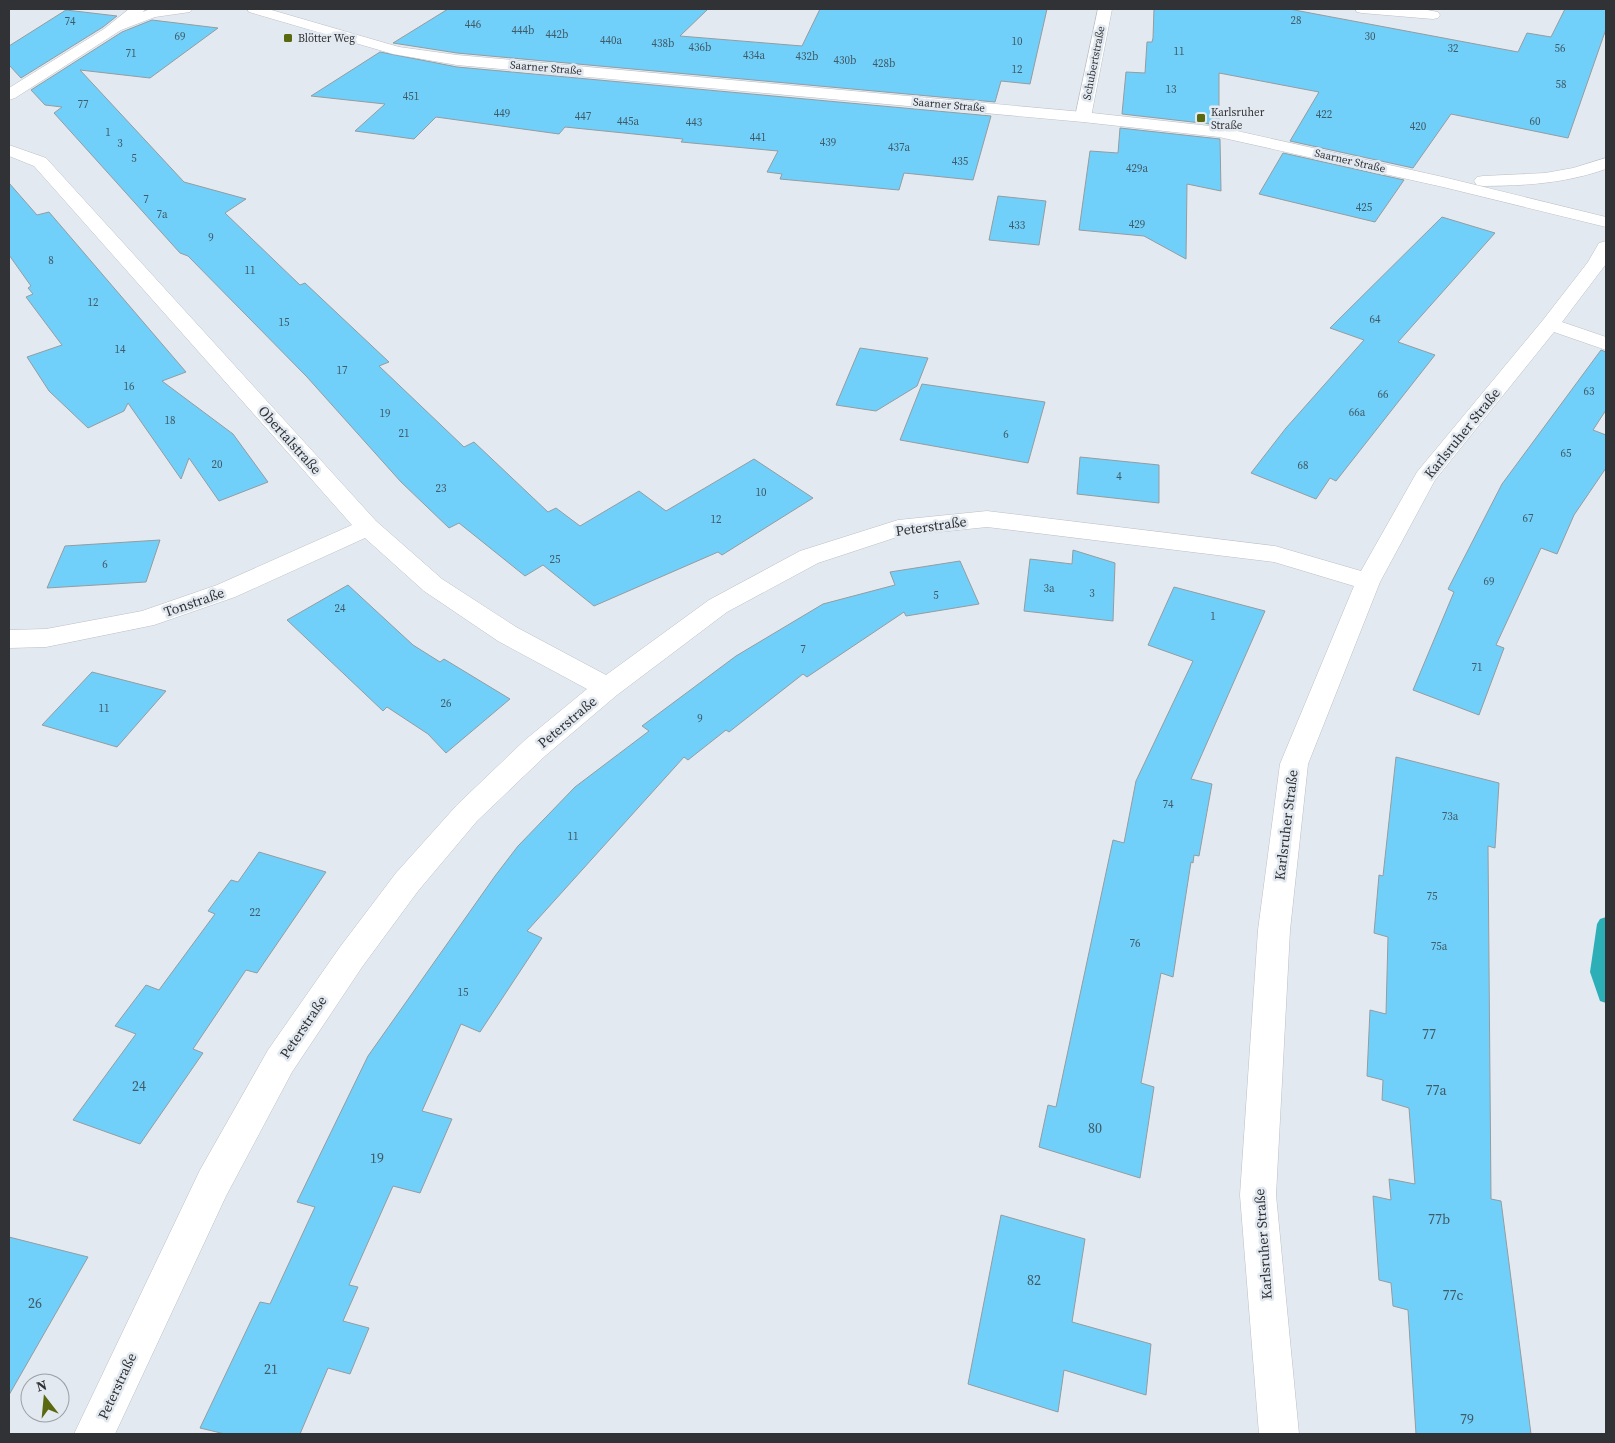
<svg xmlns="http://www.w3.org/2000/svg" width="1615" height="1443" viewBox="0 0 1615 1443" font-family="'Source Serif 4',serif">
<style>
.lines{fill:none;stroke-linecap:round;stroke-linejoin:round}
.stream{fill:#2cafb6;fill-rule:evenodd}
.building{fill:#71d0fa;stroke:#949ca0}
.street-casing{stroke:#bbc0c7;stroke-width:1}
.secondary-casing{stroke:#bbc0c7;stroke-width:1}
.street{fill:#fff;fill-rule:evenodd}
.secondary{fill:#fff;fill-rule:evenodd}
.poi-dot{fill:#5a6810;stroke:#e3e9f0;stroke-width:2}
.labels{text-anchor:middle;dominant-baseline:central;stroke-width:5;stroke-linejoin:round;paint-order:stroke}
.number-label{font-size:11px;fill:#405a66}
.far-poi-label{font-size:11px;fill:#303235;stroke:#e3e9f0;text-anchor:start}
.far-street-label{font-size:11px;fill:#303235;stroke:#e3e9f0}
.street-label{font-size:14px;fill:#303235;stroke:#e3e9f0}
.near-number-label{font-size:14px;fill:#405a66}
</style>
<rect width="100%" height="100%" fill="#e3e9f0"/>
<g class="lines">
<polygon class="stream" points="1606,917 1606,1003 1600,1001 1590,972 1597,924 1600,919"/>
</g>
<g class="building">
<polygon points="448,9 708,9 680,36 802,46 820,9 1047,9 1030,84 1001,81 995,102 457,53 393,43"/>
<polygon points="1154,9 1289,9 1518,52 1527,33 1551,37 1565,9 1606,9 1606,29 1568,138 1451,114 1413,168 1290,141 1319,92 1219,73 1219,125 1122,114 1126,72 1145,73 1147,42 1152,42 1153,38"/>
<polygon points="66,10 117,16 103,27 21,78 9,65 9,46"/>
<polygon points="152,20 218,28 150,78 80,70 184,182 246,199 225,213 300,285 305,283 389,362 379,366 464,447 474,442 548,512 556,508 580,526 639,491 666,511 754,459 813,498 722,555 718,552 594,606 543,565 525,576 459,523 449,528 401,482 307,377 188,256 180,253 54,113 62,107 45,105 31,90 122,32"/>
<polygon points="380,52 457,67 991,116 973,180 904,173 899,190 780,179 782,174 767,172 778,151 681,142 683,139 565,127 559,134 436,117 414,139 355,131 385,104 311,96"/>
<polygon points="1120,128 1220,139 1221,191 1187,184 1186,259 1144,236 1079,230 1090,151 1118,153"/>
<polygon points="1283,153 1404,180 1375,222 1259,194"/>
<polygon points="9,183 37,215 49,212 186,372 162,381 233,434 268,482 219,501 189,458 181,479 128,403 124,411 88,428 49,391 27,357 62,345 26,297 33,294 28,288 31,286 9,255"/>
<polygon points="998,196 1046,201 1039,245 989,240"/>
<polygon points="1442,217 1495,233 1398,342 1435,355 1336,481 1330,478 1316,499 1251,473 1286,428 1364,340 1330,328"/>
<polygon points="860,348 928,358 917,386 876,411 836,405"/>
<polygon points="1601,350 1606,352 1606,410 1593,430 1606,435 1606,468 1574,515 1557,554 1541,548 1496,645 1504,648 1479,715 1413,690 1454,592 1448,589 1502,484"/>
<polygon points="922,384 1045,402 1028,463 900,440"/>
<polygon points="1080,457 1159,465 1159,503 1077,494"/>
<polygon points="160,540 146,582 47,588 65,546"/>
<polygon points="1073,550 1115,563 1113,621 1024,611 1030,559 1072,564"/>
<polygon points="960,561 979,604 906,616 904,612 807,677 803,674 729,732 726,730 688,760 684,757 527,931 542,938 480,1032 461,1024 422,1111 452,1119 420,1193 393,1186 349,1285 358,1287 343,1321 369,1328 350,1374 328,1368 300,1434 225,1434 200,1428 260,1302 270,1304 315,1207 297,1202 368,1056 495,876 518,846 575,787 649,731 642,726 736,656 823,604 895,585 890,572"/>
<polygon points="348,585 413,645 440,662 444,659 510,699 446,753 428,734 387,707 383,711 287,620"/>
<polygon points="1174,587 1265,611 1191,779 1212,784 1199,856 1194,855 1193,863 1191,862 1173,977 1161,973 1141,1083 1154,1087 1140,1178 1039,1147 1048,1105 1056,1107 1113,840 1124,843 1136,781 1193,661 1148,645"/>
<polygon points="92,672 166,691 117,747 42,725"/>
<polygon points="1396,757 1499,783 1495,848 1488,846 1491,1199 1501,1201 1531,1434 1416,1434 1408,1310 1393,1306 1391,1283 1379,1280 1373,1196 1391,1200 1389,1179 1415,1184 1409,1108 1382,1100 1383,1080 1367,1076 1370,1010 1386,1014 1388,937 1374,933 1379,875 1383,876"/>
<polygon points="259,852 326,872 257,973 246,970 193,1049 203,1053 140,1144 73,1120 136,1034 115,1026 146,985 159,990 215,914 208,911 231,880 238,882"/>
<polygon points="1001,1215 1085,1239 1072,1322 1151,1344 1146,1395 1064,1370 1058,1412 968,1384"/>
<polygon points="9,1237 88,1257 9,1395"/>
</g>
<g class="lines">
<g class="street-casing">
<g id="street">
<polygon points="1098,9 1112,9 1091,117 1089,120 1077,120 1075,117"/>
<path d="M 1355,9 C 1381,7 1413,6 1438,12 L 1440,15 L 1438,18 L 1433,19 L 1362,13 L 1357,12 Z"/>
<polygon points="9,145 46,158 376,521 442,579 516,627 606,675 709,600 800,551 898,520 987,511 1275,546 1361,571 1417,472 1543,320 1588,262 1599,243 1606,241 1606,264 1562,322 1606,337 1606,350 1554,332 1435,480 1380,582 1308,764 1290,930 1276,1195 1299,1434 1259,1434 1240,1195 1258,930 1280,764 1354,586 1274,562 987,527 900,536 818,563 727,612 617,695 545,756 477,821 418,891 362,967 292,1072 226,1196 115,1434 74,1434 200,1170 268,1050 340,947 396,873 457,805 525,740 587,689 498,641 424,591 365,538 235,597 154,625 46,647 9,648 9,630 46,629 142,611 217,585 352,525 34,166 9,156"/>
</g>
</g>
<g class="secondary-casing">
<g id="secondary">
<polygon points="129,9 145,9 143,12 150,9 192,9 190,12 155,17 121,30 15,98 9,100 9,88 104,29"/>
<polygon points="247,9 268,9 399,47 457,55 1083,112 1219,127 1443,177 1606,217 1606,227 1443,187 1219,137 1083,122 457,65 393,54 249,12"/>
<path d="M 1606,158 L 1606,169 C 1566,183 1525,186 1483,186 L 1477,185 L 1474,181 L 1477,177 L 1483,176 L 1545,173 L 1573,168 Z"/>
</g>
</g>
<use href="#street" class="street"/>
<use href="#secondary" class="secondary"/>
</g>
<g class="poi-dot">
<rect x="283" y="33" width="10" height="10" rx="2.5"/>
<rect x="1196" y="113" width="10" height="10" rx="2.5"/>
</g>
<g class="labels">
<g class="number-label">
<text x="1296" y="20">28</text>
<text x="70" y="21">74</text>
<text x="473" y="24">446</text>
<text x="523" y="30">444b</text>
<text x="557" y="34">442b</text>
<text x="180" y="36">69</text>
<text x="1370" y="36">30</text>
<text x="611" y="40">440a</text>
<text x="1017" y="41">10</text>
<text x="663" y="43">438b</text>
<text x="700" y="47">436b</text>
<text x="1453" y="48">32</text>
<text x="1560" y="48">56</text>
<text x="1179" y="51">11</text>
<text x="131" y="53">71</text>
<text x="754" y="55">434a</text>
<text x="807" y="56">432b</text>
<text x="845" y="60">430b</text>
<text x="884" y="63">428b</text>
<text x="1017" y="69">12</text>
<text x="1561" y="84">58</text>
<text x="1171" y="89">13</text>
<text x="411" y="96">451</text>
<text x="83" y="104">77</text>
<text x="502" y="113">449</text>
<text x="1324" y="114">422</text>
<text x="583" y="116">447</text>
<text x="628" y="121">445a</text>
<text x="1535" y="121">60</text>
<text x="694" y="122">443</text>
<text x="1418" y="126">420</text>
<text x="108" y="132">1</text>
<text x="758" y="137">441</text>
<text x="828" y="142">439</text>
<text x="120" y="143">3</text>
<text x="899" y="147">437a</text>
<text x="134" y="158">5</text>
<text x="960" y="161">435</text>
<text x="1137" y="168">429a</text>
<text x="146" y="199">7</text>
<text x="1364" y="207">425</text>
<text x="162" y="214">7a</text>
<text x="1137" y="224">429</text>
<text x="1017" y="225">433</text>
<text x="211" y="237">9</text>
<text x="51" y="260">8</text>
<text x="250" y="270">11</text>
<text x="93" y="302">12</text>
<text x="1375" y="319">64</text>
<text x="284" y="322">15</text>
<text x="120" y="349">14</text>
<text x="342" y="370">17</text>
<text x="129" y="386">16</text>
<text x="1589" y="391">63</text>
<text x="1383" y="394">66</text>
<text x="1357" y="412">66a</text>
<text x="385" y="413">19</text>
<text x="170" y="420">18</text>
<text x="404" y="433">21</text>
<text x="1006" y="434">6</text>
<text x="1566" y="453">65</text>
<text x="217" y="464">20</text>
<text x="1303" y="465">68</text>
<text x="1119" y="476">4</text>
<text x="441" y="488">23</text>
<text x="761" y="492">10</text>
<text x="1528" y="518">67</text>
<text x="716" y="519">12</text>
<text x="555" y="559">25</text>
<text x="105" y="564">6</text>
<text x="1489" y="581">69</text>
<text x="1049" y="588">3a</text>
<text x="1092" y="593">3</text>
<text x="936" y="595">5</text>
<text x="340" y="608">24</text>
<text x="1213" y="616">1</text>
<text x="803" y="649">7</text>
<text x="1477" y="667">71</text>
<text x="446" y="703">26</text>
<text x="104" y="708">11</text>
<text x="700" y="718">9</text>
<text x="1168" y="804">74</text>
<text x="1450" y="816">73a</text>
<text x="573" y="836">11</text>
<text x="1432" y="896">75</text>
<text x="255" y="912">22</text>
<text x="1135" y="943">76</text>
<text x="1439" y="946">75a</text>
<text x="463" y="992">15</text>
</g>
<g class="far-poi-label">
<text x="298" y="38">Blötter Weg</text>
<text x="1211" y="112">Karlsruher<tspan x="1211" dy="13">Straße</tspan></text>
</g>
<g class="far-street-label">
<text transform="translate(1094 63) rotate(-79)">Schubertstraße</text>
<text transform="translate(546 68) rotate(5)">Saarner Straße</text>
<text transform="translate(949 105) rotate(5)">Saarner Straße</text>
<text transform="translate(1350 161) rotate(13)">Saarner Straße</text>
</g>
<g class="street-label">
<text transform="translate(1462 433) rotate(-51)">Karlsruher Straße</text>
<text transform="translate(290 440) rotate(48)">Obertalstraße</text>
<text transform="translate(931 526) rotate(-8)">Peterstraße</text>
<text transform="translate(194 602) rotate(-19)">Tonstraße</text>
<text transform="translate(567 722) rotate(-40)">Peterstraße</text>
<text transform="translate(1286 825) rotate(-83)">Karlsruher Straße</text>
<text transform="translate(303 1027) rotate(-56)">Peterstraße</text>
<text transform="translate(1263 1244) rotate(-94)">Karlsruher Straße</text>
<text transform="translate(117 1386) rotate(-65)">Peterstraße</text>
</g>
<g class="near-number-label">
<text x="1429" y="1034">77</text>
<text x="139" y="1086">24</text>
<text x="1436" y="1090">77a</text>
<text x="1095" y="1128">80</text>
<text x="377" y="1158">19</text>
<text x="1439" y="1219">77b</text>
<text x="1034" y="1280">82</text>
<text x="1453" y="1295">77c</text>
<text x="35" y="1303">26</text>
<text x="271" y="1369">21</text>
<text x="1467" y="1419">79</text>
</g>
</g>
<rect width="1615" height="1443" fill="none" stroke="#303235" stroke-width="20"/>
<g transform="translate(45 1398) rotate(344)"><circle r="24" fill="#e3e9f0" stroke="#9ba0a5"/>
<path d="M0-4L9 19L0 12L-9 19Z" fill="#5a6810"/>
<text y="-8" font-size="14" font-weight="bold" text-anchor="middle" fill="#303235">N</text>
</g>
</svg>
